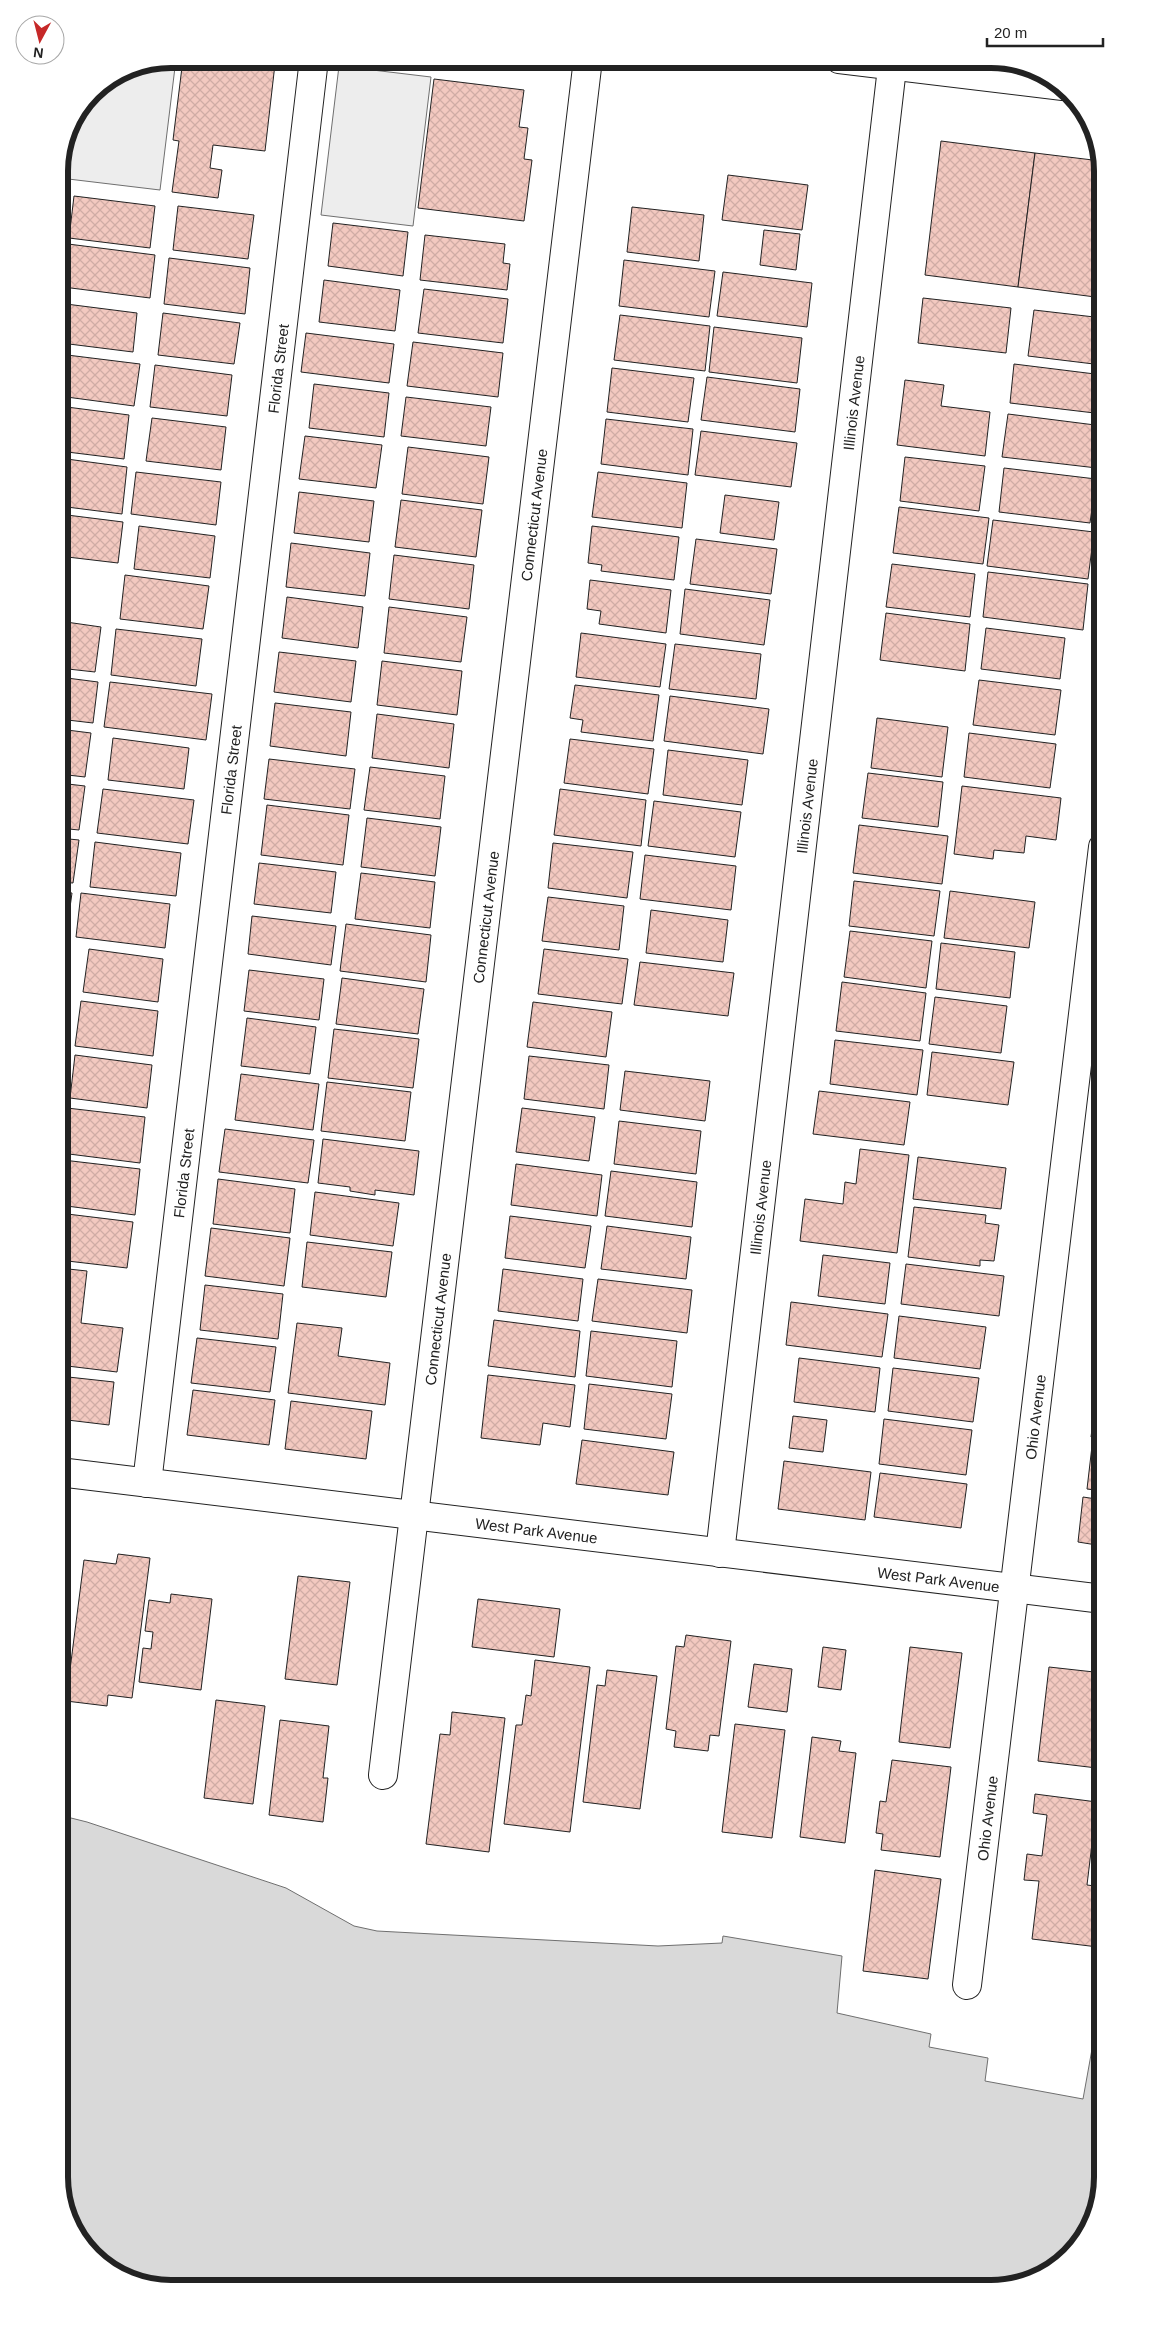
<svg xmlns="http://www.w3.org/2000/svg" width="1162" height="2348" viewBox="0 0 1162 2348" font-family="Helvetica,sans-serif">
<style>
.parking{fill:#ededed;stroke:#6f6f6f}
.water{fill:#d9d9d9;stroke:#6f6f6f}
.building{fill:url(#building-cross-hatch);stroke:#222}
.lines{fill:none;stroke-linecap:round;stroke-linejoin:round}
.minor-casing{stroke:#222;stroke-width:30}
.trunk-casing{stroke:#222;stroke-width:30}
.minor{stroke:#fff;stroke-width:28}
.trunk{stroke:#fff;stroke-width:28}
.labels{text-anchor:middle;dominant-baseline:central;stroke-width:4;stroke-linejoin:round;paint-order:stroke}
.street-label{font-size:15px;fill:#222;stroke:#fff}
.rim{fill:none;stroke:#222;stroke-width:6}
</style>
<defs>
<pattern id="building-cross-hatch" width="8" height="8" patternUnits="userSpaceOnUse" patternTransform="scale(1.25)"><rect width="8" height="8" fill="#f3c9c0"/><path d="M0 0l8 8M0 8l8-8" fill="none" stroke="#d0aca5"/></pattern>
</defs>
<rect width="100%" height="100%" fill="#fff"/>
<g class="parking">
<polygon points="170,59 176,59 160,190 60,178 67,127 92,91 128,67"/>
<polygon points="339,66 431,77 413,226 321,215"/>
</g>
<polygon class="water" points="59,1815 87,1822 286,1888 354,1926 377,1931 658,1946 722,1943 723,1936 842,1956 837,2013 931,2034 929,2047 988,2058 985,2081 1083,2099 1096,2027 1103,2027 1103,2178 1084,2240 1034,2281 992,2289 163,2289 108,2270 67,2220 59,2178"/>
<g class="building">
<polygon points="183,59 231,59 275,64 265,151 213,145 210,168 222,170 218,198 172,192 179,141 173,140"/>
<polygon points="434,79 524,90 519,127 528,128 524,159 532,160 524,221 418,208"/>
<polygon points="941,141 1035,153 1018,287 925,275"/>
<polygon points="1035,153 1101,161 1103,170 1103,298 1018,287"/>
<polygon points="728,175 808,185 802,230 722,220"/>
<polygon points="74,196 155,206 150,248 69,238"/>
<polygon points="178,206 254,215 248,259 173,250"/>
<polygon points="632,207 704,215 699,261 627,252"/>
<polygon points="333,223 408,232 403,276 328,266"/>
<polygon points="764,230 800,234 796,270 760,265"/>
<polygon points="425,235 505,244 503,263 510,264 507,290 420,280"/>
<polygon points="68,244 155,255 150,298 63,287"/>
<polygon points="169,258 250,268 245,314 164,304"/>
<polygon points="624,260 715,271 709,317 619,306"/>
<polygon points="723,272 812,283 807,327 717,316"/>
<polygon points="324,280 400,290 395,331 319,322"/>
<polygon points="424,289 508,299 503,343 418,333"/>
<polygon points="923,298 1011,308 1006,353 918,343"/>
<polygon points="66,304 137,313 133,352 61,343"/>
<polygon points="1034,310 1103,318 1102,365 1028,356"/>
<polygon points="163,313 240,323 234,364 158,355"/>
<polygon points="620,315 710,326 705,371 614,360"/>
<polygon points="714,327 802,338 797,383 709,372"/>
<polygon points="306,333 394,344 389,383 301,372"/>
<polygon points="413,342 503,353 498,397 407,386"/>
<polygon points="59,354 140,364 134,406 59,396"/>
<polygon points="1014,364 1103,375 1103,414 1010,403"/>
<polygon points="155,365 232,375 227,416 150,407"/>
<polygon points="612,368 694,378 688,422 607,412"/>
<polygon points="707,377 800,389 795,432 701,420"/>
<polygon points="905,380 944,385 941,406 990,412 985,456 897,445"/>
<polygon points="314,384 389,393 384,437 309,428"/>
<polygon points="406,397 491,407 486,446 401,436"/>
<polygon points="59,406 129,415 124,459 59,451"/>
<polygon points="1008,414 1103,426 1097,468 1002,457"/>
<polygon points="152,418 226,427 221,470 146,461"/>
<polygon points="606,419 693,429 688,475 601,464"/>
<polygon points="701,431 797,443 791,487 695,475"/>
<polygon points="305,436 382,445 376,488 299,479"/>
<polygon points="408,447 489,457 483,504 402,494"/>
<polygon points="905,457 985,466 979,511 900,501"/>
<polygon points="59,458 127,467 122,514 59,506"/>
<polygon points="1004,468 1096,479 1090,523 999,512"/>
<polygon points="136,472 221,482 216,525 131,514"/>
<polygon points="598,472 687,483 682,528 592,517"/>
<polygon points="299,492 374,501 369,542 294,533"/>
<polygon points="725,495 779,502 774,540 720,533"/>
<polygon points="401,500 482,510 476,557 395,547"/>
<polygon points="899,507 989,518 983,564 893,553"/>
<polygon points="59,514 123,522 118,563 59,556"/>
<polygon points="993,520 1094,532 1088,579 987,566"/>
<polygon points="139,526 215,536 210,578 134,569"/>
<polygon points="592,526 679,537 674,580 601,571 602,565 588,563"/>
<polygon points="696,539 777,549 771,594 690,584"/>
<polygon points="291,543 370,553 365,596 286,587"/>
<polygon points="394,555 474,565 469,609 389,599"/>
<polygon points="892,564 975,574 970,617 886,607"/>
<polygon points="988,572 1088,584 1083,630 983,617"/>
<polygon points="125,575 209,586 203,629 120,619"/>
<polygon points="590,580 671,590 666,633 599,624 601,611 587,609"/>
<polygon points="685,589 770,600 764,645 680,634"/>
<polygon points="287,597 363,607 358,648 282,638"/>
<polygon points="389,607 467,617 461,662 384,653"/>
<polygon points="886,613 970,624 965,671 880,660"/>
<polygon points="59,621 101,627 95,672 59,668"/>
<polygon points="986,628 1065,638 1060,679 981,669"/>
<polygon points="116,629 202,639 196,686 111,675"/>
<polygon points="581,633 666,644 660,687 576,677"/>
<polygon points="675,644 761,654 756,699 669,689"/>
<polygon points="279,652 356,661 351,702 274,692"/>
<polygon points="382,661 462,671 457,715 377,705"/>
<polygon points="59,677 98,682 93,723 59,719"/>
<polygon points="979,680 1061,690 1055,735 973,725"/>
<polygon points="110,682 212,694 206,740 104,727"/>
<polygon points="575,685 659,695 653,741 581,732 583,720 570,718"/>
<polygon points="670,696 769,709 763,754 664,741"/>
<polygon points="275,703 351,712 346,756 270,746"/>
<polygon points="377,714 454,724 449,768 372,758"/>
<polygon points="877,718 948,727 942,777 871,768"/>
<polygon points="59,729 91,733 85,777 59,774"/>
<polygon points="969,733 1056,744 1050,788 964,777"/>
<polygon points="113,738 189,748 184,789 108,780"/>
<polygon points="570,739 654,749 648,794 564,783"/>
<polygon points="668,750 748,760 742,805 663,795"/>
<polygon points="269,759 355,769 350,809 264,799"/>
<polygon points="370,767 445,776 440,819 364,810"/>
<polygon points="868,773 943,782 938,827 862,818"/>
<polygon points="59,783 85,786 79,830 59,828"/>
<polygon points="962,786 1061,798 1056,840 1026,836 1024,853 994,850 993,859 954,854"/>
<polygon points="103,789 194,800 188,844 97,833"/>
<polygon points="560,789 646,800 641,846 554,835"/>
<polygon points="654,801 741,812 735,857 648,846"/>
<polygon points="267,805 349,815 343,865 261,855"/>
<polygon points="367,818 441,827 435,876 361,867"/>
<polygon points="859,825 948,836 942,884 853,873"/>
<polygon points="59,838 79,840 73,883 59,882"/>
<polygon points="95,842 181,853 176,896 90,887"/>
<polygon points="553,843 633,852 627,898 548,888"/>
<polygon points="645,855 736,866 731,910 640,899"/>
<polygon points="259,863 336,872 331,913 254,904"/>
<polygon points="361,873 435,882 430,928 355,919"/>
<polygon points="854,881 940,891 934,936 849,926"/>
<polygon points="950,891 1035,902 1029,948 944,938"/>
<polygon points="59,892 72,893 66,936 59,935"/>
<polygon points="81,893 170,904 165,948 76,937"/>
<polygon points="548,897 624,906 619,950 542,941"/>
<polygon points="651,910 728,920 723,962 646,953"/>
<polygon points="252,916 336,926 331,965 248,954"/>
<polygon points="346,924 431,935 426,982 340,971"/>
<polygon points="850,931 932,941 926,988 844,977"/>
<polygon points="941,943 1015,952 1010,998 936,989"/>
<polygon points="59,946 65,946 59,989"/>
<polygon points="89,949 163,959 158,1002 83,992"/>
<polygon points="544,949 628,959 622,1004 538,994"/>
<polygon points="640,962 734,973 728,1016 634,1005"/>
<polygon points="249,970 324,979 319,1020 244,1011"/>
<polygon points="342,978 424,989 418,1034 336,1024"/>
<polygon points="842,982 926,993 920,1041 836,1031"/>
<polygon points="935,997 1007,1006 1001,1053 929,1044"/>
<polygon points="81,1001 158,1011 153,1056 75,1046"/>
<polygon points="533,1002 612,1012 606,1057 527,1047"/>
<polygon points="247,1018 316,1027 310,1074 241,1066"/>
<polygon points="334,1029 419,1039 413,1088 328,1078"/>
<polygon points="835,1040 923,1050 917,1095 830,1084"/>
<polygon points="932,1052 1014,1062 1008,1105 927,1095"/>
<polygon points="75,1055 152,1065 147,1108 70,1098"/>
<polygon points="529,1056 609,1065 604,1109 524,1099"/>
<polygon points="625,1071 710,1081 705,1121 620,1110"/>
<polygon points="241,1074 319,1084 313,1130 235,1120"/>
<polygon points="327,1082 411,1092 405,1141 321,1131"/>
<polygon points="819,1091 910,1102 904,1145 813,1134"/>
<polygon points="67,1108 145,1117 140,1163 61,1153"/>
<polygon points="522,1108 595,1117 589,1161 516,1152"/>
<polygon points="619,1121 701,1131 696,1174 614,1164"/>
<polygon points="225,1129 314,1140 308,1183 219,1172"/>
<polygon points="323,1139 419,1151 414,1195 375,1190 375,1195 350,1191 350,1187 318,1183"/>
<polygon points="860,1149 909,1155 897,1253 800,1241 805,1199 843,1204 845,1182 856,1184"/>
<polygon points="918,1157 1006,1168 1001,1209 913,1199"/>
<polygon points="63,1160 140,1169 135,1215 59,1205"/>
<polygon points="516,1164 602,1175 597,1216 511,1205"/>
<polygon points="611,1171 697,1182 692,1227 605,1216"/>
<polygon points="218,1179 295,1189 290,1233 213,1224"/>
<polygon points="315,1192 399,1203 393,1246 310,1235"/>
<polygon points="914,1207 986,1215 985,1223 999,1225 994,1261 980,1260 980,1266 908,1257"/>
<polygon points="59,1213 133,1222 127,1268 59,1260"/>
<polygon points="510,1216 591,1226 585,1268 505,1258"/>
<polygon points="607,1226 691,1237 686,1279 601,1269"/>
<polygon points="211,1228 290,1238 284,1286 205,1276"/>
<polygon points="307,1242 392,1252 386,1297 302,1287"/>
<polygon points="823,1255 890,1263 885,1304 818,1296"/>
<polygon points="906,1264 1004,1276 999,1316 901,1304"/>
<polygon points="59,1268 87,1271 81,1323 123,1328 117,1372 59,1365"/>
<polygon points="503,1269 583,1279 578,1321 498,1311"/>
<polygon points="598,1279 692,1290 687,1333 592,1321"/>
<polygon points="205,1285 283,1294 278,1339 200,1330"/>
<polygon points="791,1302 888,1314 882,1357 786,1345"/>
<polygon points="899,1316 986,1327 980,1369 894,1358"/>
<polygon points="494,1320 580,1331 575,1377 488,1366"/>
<polygon points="297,1323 342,1328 338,1356 390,1363 385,1405 288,1393"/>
<polygon points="591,1331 677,1341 672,1387 586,1376"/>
<polygon points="197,1338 276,1347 270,1392 191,1383"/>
<polygon points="1102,1339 1103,1339 1103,1382 1097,1382"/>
<polygon points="799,1358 880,1368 875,1412 794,1402"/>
<polygon points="893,1368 979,1378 973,1422 888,1411"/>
<polygon points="488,1375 575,1385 570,1427 543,1423 540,1445 481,1438"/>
<polygon points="59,1376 114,1382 109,1425 59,1419"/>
<polygon points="589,1384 672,1394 666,1439 584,1429"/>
<polygon points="193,1390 275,1400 269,1445 187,1435"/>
<polygon points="1097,1391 1103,1392 1103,1439 1091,1437"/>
<polygon points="291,1401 372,1411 366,1459 285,1449"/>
<polygon points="793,1416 827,1420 823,1452 789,1448"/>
<polygon points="884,1419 972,1430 966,1475 879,1464"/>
<polygon points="582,1440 674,1452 668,1495 576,1484"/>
<polygon points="1092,1446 1103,1447 1103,1491 1087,1489"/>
<polygon points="784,1461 871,1472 865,1520 778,1509"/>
<polygon points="880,1473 967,1484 961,1528 874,1517"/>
<polygon points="1083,1497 1103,1500 1103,1546 1078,1542"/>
<polygon points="118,1554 150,1558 132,1698 108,1695 107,1706 66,1701 84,1560 116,1564"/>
<polygon points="298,1576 350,1582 337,1685 285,1679"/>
<polygon points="171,1594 212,1599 201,1690 139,1682 143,1648 151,1649 153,1632 145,1631 149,1600 170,1603"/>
<polygon points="478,1599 560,1609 554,1657 472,1647"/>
<polygon points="686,1635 731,1641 719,1736 710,1735 708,1751 674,1747 676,1731 666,1729 676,1646 684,1647"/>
<polygon points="823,1647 846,1650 841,1690 818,1687"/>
<polygon points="910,1647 962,1653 950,1748 899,1742"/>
<polygon points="535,1660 590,1667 570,1832 504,1824 516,1725 522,1725 526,1695 531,1696"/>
<polygon points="754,1664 792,1669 787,1712 748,1707"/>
<polygon points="1049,1667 1103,1673 1103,1717 1097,1768 1038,1761"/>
<polygon points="607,1670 657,1676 640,1809 583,1802 597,1685 605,1686"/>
<polygon points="216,1700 265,1706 253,1804 204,1798"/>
<polygon points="452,1712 505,1718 489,1852 426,1844 440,1734 450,1735"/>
<polygon points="280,1720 329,1726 323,1778 328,1778 323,1822 269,1815"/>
<polygon points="735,1724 785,1730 772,1838 722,1832"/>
<polygon points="812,1737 841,1741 839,1751 856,1753 845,1843 800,1837"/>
<polygon points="892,1760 951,1767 940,1857 881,1850 883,1834 876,1833 880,1801 886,1802"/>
<polygon points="1035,1794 1097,1802 1087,1885 1103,1887 1103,1908 1098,1947 1032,1939 1039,1881 1024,1880 1027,1854 1042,1856 1047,1815 1033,1813"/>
<polygon points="875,1870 941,1879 928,1979 863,1971"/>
</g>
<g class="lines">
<g class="minor-casing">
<g id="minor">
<path id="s1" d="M 59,1472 L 1103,1599"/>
<path id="s2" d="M 147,1483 L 314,59"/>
<path id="s3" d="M 720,1553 L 893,59"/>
<path id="s4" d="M 383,1775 L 588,59"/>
<path id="s5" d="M 967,1985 L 1103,847"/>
</g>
</g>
<g class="trunk-casing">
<polyline id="trunk" points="839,59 1063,86"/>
</g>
<use href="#minor" class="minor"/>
<use href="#trunk" class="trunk"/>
</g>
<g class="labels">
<g class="street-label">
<text stroke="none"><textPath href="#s2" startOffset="1122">Florida Street</textPath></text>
<text stroke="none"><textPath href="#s3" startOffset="1158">Illinois Avenue</textPath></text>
<text stroke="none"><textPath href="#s4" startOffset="1269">Connecticut Avenue</textPath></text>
<text stroke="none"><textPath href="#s2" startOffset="718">Florida Street</textPath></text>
<text stroke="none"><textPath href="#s3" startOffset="752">Illinois Avenue</textPath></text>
<text stroke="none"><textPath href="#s4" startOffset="864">Connecticut Avenue</textPath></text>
<text stroke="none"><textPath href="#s2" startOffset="312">Florida Street</textPath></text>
<text stroke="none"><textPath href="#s3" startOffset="348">Illinois Avenue</textPath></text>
<text stroke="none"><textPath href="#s4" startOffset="459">Connecticut Avenue</textPath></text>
<text stroke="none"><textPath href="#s5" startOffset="572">Ohio Avenue</textPath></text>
<text stroke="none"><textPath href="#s1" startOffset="481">West Park Avenue</textPath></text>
<text stroke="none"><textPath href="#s1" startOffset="886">West Park Avenue</textPath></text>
<text stroke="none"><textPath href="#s5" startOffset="168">Ohio Avenue</textPath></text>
</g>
</g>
<path d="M0 0H1162V2348H0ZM171 68H991A103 103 0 0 1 1094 171V2177A103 103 0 0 1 991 2280H171A103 103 0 0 1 68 2177V171A103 103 0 0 1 171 68Z" fill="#fff" fill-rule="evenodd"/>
<path class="rim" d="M171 68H991A103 103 0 0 1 1094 171V2177A103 103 0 0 1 991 2280H171A103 103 0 0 1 68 2177V171A103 103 0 0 1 171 68Z"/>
<g transform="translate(40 40) rotate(187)"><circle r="24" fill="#ffffff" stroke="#a7a7a7"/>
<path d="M0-4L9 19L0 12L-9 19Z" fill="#c62828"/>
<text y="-8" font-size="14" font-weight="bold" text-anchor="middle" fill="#222222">N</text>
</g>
<path d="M987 38v8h116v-8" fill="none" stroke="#222222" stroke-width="2.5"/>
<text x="994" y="38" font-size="15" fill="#222222" stroke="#ffffff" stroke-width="4" paint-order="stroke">20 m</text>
</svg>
